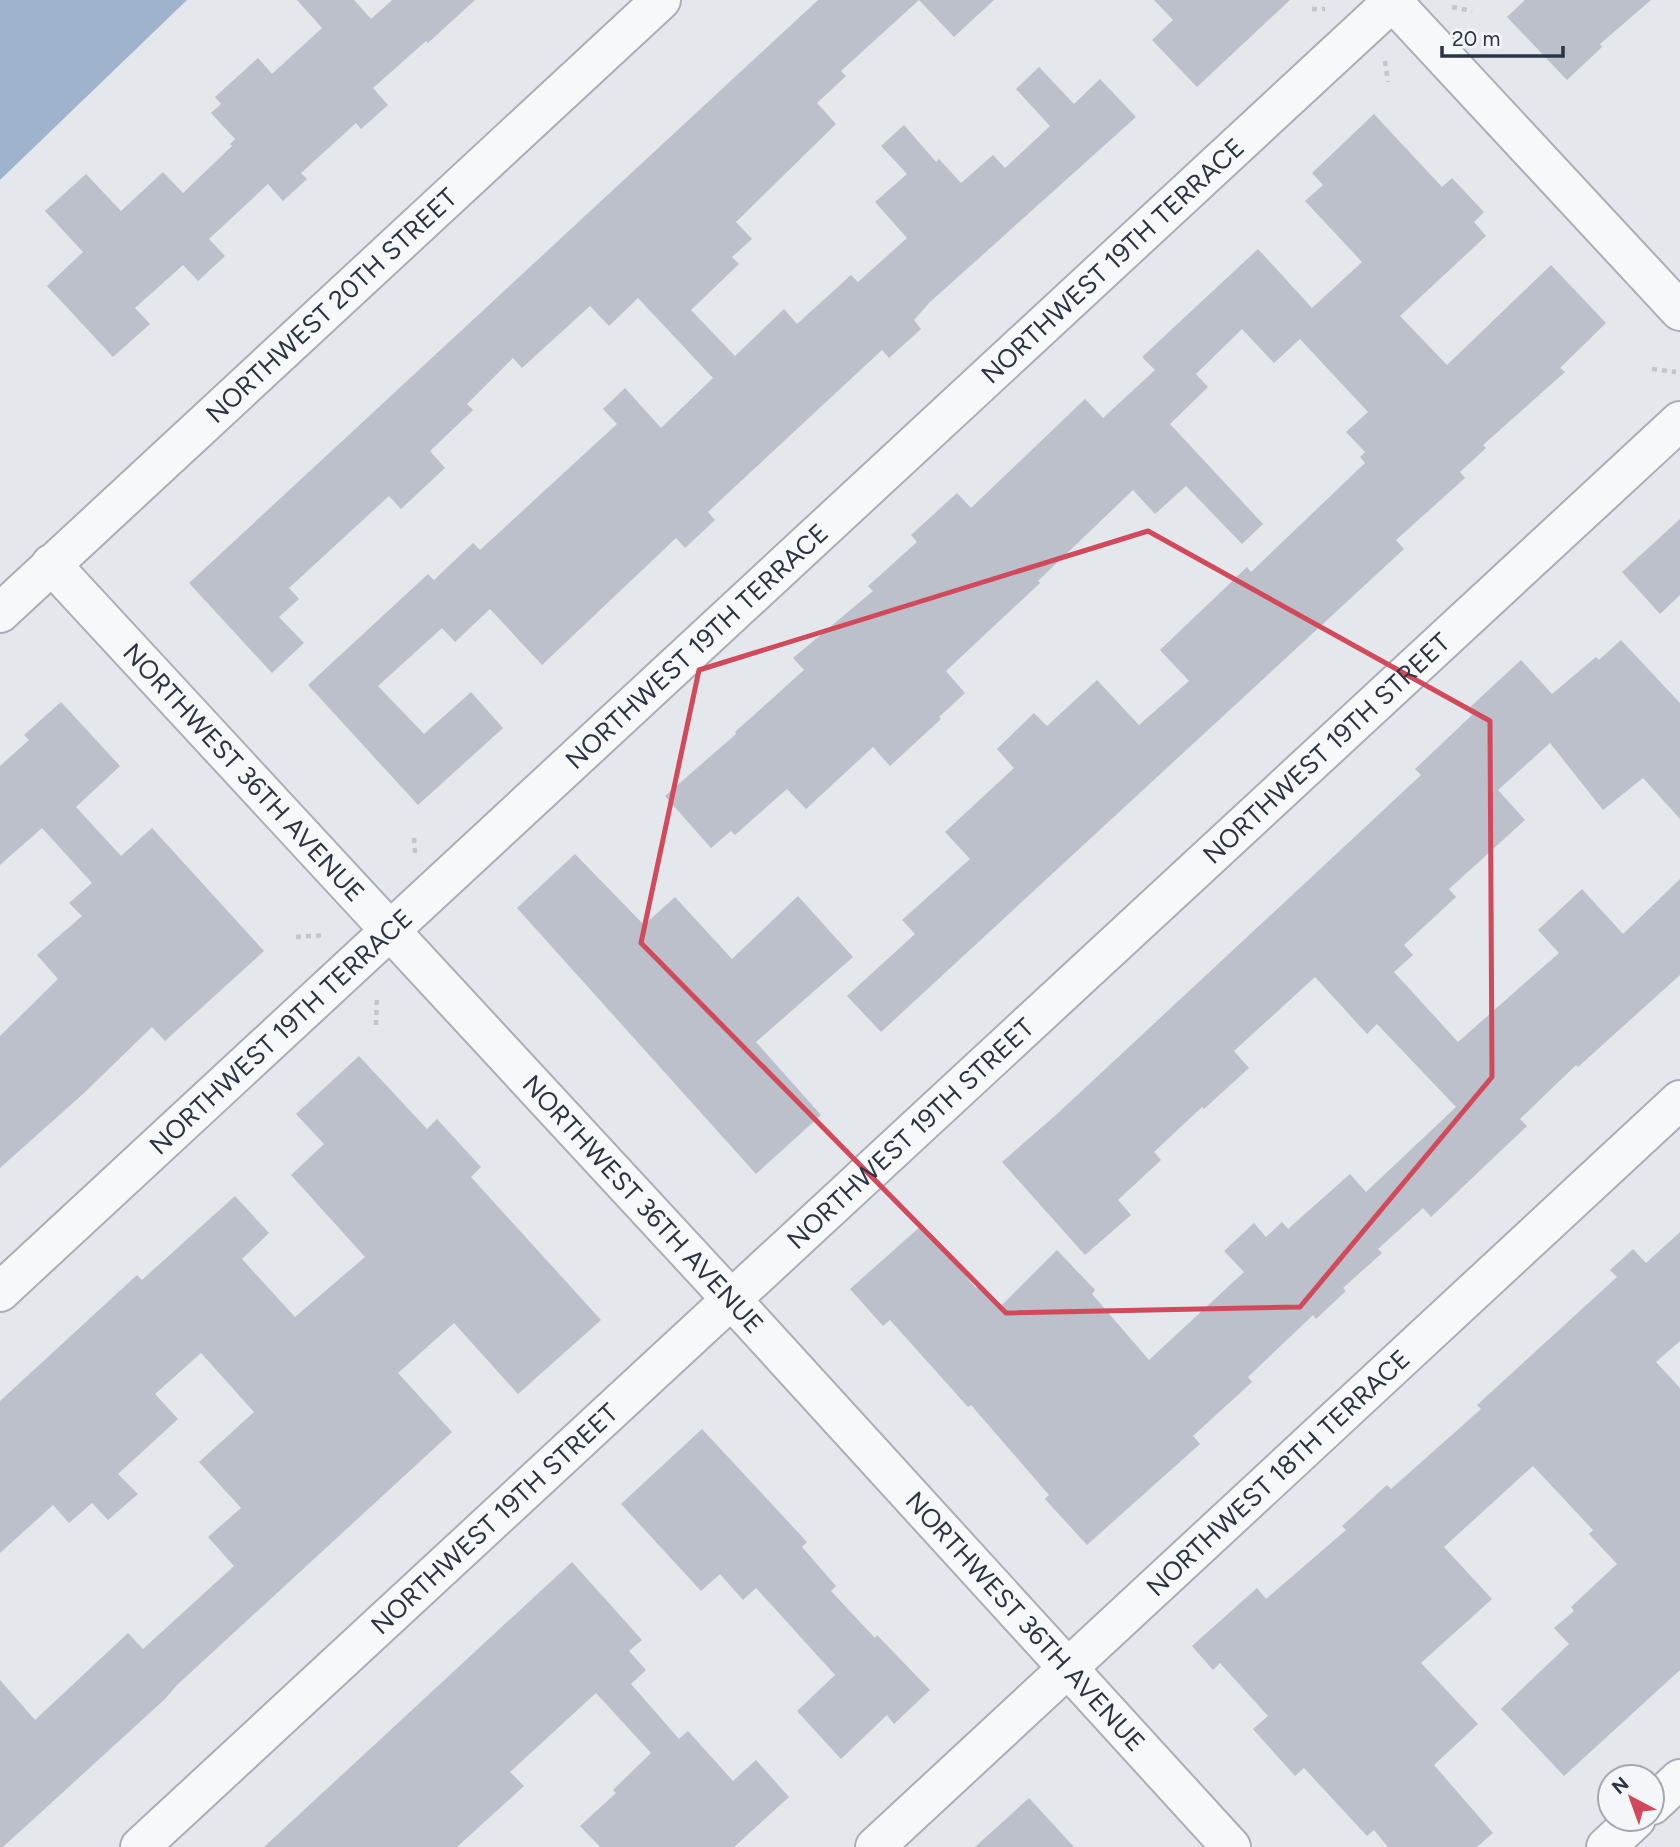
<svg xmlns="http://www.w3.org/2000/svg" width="1680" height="1847" viewBox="0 0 1680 1847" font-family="Figtree,sans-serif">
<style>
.water{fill:#9fb4cc}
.building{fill:#bbc0ca}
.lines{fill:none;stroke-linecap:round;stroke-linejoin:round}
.street-casing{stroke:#a9aeb7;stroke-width:42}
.path{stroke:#c2c5cb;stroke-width:4.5;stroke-dasharray:5 5;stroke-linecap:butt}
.street{stroke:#f7f8fa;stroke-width:38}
.marked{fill:none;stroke:#d1495b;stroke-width:5;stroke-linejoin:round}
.labels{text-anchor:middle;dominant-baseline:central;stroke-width:5;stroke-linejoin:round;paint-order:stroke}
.street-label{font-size:26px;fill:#2b3445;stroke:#f4f6f9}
</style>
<rect width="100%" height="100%" fill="#e4e7ec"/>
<polygon class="water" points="0,0 187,0 0,180"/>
<g class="building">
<polygon points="297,0 354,0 371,19 392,0 475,0 428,43 426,41 373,88 388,105 361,129 356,123 301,173 307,179 283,201 268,184 209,239 225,256 198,281 183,265 135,308 150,324 113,357 47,286 83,252 45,211 86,174 121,211 163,172 183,193 232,146 230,144 235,139 211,113 221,104 215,97 258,58 272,74 322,28"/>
<polygon points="818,0 994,0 954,37 919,0 841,71 846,76 817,103 836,124 736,222 752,239 732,257 739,264 691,310 735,356 784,309 797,324 851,275 858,282 907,238 875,202 907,174 881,146 904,125 936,162 939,159 961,183 993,155 1005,168 1050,126 1016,89 1039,67 1074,104 1100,79 1136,117 929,303 914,320 921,329 889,358 882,350 727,494 708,512 715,520 685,548 676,538 542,665 490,609 455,642 442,628 378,686 424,734 471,692 503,728 418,805 308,685 428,574 434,580 473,543 480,550 617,424 603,409 625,388 661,428 713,378 638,298 609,326 590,306 522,368 513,358 467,404 473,410 430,451 445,468 401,509 389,496 289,588 299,599 279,617 304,643 272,673 189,583"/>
<polygon points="1154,0 1290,0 1197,87 1152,40 1173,20"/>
<polygon points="1525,0 1651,0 1600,44 1602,47 1567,80 1507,17"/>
<polygon points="1374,114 1442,187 1452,178 1484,212 1474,222 1486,236 1400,316 1447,365 1551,265 1606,323 1560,368 1565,372 1483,445 1486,448 1460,472 1465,478 1396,540 1404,549 881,1032 847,996 915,934 902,920 970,859 945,832 1014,768 997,749 1034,713 1047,726 1097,680 1139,725 1189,681 1160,650 1247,567 1251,572 1365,463 1360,457 1365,452 1346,432 1368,412 1300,339 1274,363 1242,329 1196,374 1208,387 1170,424 1263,524 1242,544 1186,486 1155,514 1133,490 1038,581 1040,583 946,671 965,693 939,717 941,719 890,766 873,747 806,809 787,789 735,835 731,831 711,848 665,796 736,734 735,732 804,670 793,658 873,591 868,586 917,542 911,535 957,493 971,508 1085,399 1103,418 1155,370 1142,357 1258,249 1312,308 1362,262 1305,201 1323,185 1312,173"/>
<polygon points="1680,519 1680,595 1660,614 1622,572"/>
<polygon points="1621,640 1680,703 1680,819 1643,778 1603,810 1550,743 1498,790 1525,820 1449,889 1456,897 1404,945 1413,955 1394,972 1458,1042 1559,953 1538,930 1582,889 1623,934 1680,879 1680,975 1578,1067 1576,1065 1520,1119 1527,1126 1431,1217 1423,1208 1378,1249 1382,1253 1343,1288 1346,1291 1316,1319 1313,1315 1248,1377 1252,1382 1193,1436 1200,1444 1087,1545 1045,1499 1049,1495 971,1405 968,1407 890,1320 883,1326 850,1289 922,1225 976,1288 980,1285 1000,1307 1057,1250 1095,1290 1092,1294 1149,1360 1244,1272 1224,1251 1254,1223 1266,1237 1282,1222 1288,1229 1350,1174 1366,1192 1456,1107 1377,1024 1367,1034 1315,977 1234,1051 1249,1068 1204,1109 1202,1107 1154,1152 1161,1160 1118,1200 1131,1215 1085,1255 1002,1162 1057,1114 1421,775 1415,769 1472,715 1467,710 1521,660 1552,694 1596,657 1599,660"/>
<polygon points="61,702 120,766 76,807 121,856 152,828 264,951 165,1041 152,1027 83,1094 0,1168 0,1036 58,979 37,955 82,916 69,903 92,883 42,828 0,865 0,766 29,740 24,735"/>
<polygon points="575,854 644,925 675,897 732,959 798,896 853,957 756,1042 821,1115 756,1174 517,908"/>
<polygon points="359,1056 427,1129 437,1119 481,1167 471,1177 601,1320 518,1394 454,1323 398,1373 452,1432 177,1685 165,1699 3,1847 0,1847 0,1680 35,1720 128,1633 143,1649 234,1566 208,1537 241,1508 199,1462 254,1412 201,1353 155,1394 178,1419 118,1474 138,1494 108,1520 92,1503 69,1523 53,1505 0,1553 0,1401 137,1275 142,1280 235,1196 269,1233 242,1259 295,1317 365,1257 291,1175 324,1144 296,1114"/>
<polygon points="1680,1232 1680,1341 1656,1362 1680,1388 1680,1670 1564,1776 1501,1709 1569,1644 1554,1628 1574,1611 1571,1607 1617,1564 1589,1534 1593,1530 1533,1466 1444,1547 1492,1599 1421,1663 1478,1724 1434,1765 1493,1833 1477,1847 1388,1847 1374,1830 1367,1836 1304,1768 1295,1776 1253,1729 1268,1716 1220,1663 1213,1670 1192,1646 1257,1588 1266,1599 1346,1530 1342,1526 1387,1485 1391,1489 1481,1409 1477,1405 1617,1277 1610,1270 1633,1249 1646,1263"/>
<polygon points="702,1429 807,1542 802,1547 836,1586 831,1591 875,1638 877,1635 930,1690 894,1724 887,1715 841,1759 797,1711 835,1675 756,1588 743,1600 720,1574 701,1591 621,1504"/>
<polygon points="572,1562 642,1640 629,1651 646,1670 631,1684 679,1739 688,1731 733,1781 756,1760 789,1797 734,1847 600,1847 580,1826 616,1793 613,1790 651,1753 596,1693 510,1772 524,1786 457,1847 264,1847"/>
<polygon points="1029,1798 1074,1847 975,1847"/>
</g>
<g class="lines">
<g class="street-casing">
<g id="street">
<polyline points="1391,0 1680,311"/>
<path id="s1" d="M 51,564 L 731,1299 L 1231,1847"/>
<path id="s2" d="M 0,613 L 661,0"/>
<path id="s3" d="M 0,1292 L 1394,0"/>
<polyline points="1652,1805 1680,1779"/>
<path id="s4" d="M 140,1847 L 1680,421"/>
<path id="s5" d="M 875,1847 L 1680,1100"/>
<polyline points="1606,1847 1636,1819"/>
</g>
</g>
<g class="path">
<polyline points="1452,7 1472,11"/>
<polyline points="1312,9 1325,9"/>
<polyline points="1385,61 1388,82"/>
<polyline points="1652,369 1676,372"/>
<polyline points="414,838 415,854"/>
<polyline points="296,937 326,935"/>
<polyline points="376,1025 377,998"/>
</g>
<use href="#street" class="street"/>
</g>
<path class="marked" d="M 1148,531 L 1490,721 L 1492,1077 L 1300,1307 L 1006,1313 L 641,943 L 699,670 Z"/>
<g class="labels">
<g class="street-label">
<text stroke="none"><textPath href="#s3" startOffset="1517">NORTHWEST 19TH TERRACE</textPath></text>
<text stroke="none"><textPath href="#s2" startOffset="452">NORTHWEST 20TH STREET</textPath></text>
<text stroke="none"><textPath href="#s3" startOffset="950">NORTHWEST 19TH TERRACE</textPath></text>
<text stroke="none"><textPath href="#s4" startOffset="1617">NORTHWEST 19TH STREET</textPath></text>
<text stroke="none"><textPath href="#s1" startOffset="284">NORTHWEST 36TH AVENUE</textPath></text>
<text stroke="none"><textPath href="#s3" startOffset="383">NORTHWEST 19TH TERRACE</textPath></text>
<text stroke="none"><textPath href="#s4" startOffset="1050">NORTHWEST 19TH STREET</textPath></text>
<text stroke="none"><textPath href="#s1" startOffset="872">NORTHWEST 36TH AVENUE</textPath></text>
<text stroke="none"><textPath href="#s5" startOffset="550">NORTHWEST 18TH TERRACE</textPath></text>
<text stroke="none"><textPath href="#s4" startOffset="483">NORTHWEST 19TH STREET</textPath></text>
<text stroke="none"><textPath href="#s1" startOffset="1438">NORTHWEST 36TH AVENUE</textPath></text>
</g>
</g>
<g transform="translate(1631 1798) rotate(319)"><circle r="33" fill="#f4f6f9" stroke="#a4a8b1" stroke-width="2"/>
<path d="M0-5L12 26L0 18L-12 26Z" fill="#d1495b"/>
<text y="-10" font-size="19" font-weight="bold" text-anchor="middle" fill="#2b3445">N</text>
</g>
<path d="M1442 46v10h121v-10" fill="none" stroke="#2b3445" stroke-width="3.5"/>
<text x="1452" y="46" font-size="21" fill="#2b3445" stroke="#f4f6f9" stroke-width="5" paint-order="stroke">20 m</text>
</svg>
